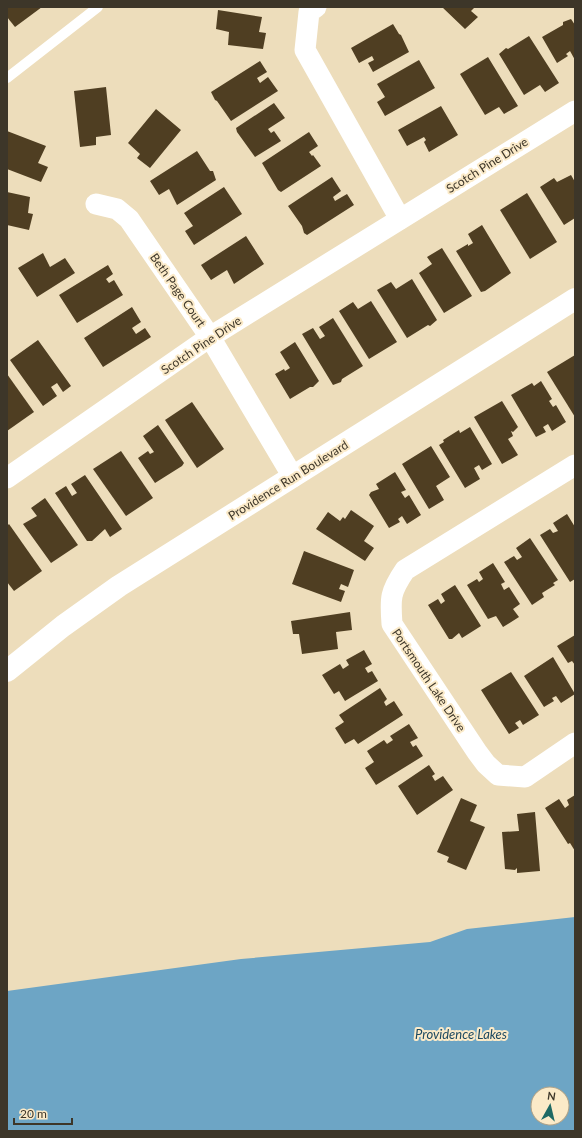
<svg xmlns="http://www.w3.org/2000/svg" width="582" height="1138" viewBox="0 0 582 1138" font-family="Lato,sans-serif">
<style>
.water{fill:#6da5c5;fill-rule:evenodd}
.building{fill:#4f3e22}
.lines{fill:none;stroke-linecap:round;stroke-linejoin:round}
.lane{stroke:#fff;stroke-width:10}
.street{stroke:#fff;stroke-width:21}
.secondary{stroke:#fff;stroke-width:22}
.labels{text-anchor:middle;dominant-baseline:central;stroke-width:4;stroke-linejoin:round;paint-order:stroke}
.street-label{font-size:12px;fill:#3d3629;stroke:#fbeac8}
.water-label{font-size:13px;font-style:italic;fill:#1c4961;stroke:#fbeac8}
</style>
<rect width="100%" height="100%" fill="#edddbb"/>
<path class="water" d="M 575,917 L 575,1131 L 7,1131 L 7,991 L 241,959 L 430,942 L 467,929 ZM 538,1094 L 562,1094 L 562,1118 L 538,1118 Z"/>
<g class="building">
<polygon points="7,7 42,7 15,27 7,17"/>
<polygon points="442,7 475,7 471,11 478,17 465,29"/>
<polygon points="218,10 262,17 259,32 266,33 263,49 228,45 229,32 216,29"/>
<polygon points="571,19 575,25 575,60 570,51 566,54 568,56 557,63 542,37 563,25 563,22"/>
<polygon points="393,24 399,34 401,35 409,52 373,72 368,63 374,60 372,56 359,63 351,48"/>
<polygon points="529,36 559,83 545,92 540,85 524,95 499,54 506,48 508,49"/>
<polygon points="488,57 518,106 504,114 499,107 485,115 460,74"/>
<polygon points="419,60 435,88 385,116 377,102 385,97 377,84"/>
<polygon points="260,61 267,72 257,78 260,83 268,77 278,91 231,121 217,101 215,100 211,92"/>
<polygon points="106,87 111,135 96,137 96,145 80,147 74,91"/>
<polygon points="274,103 285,118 268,129 271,133 274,131 281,141 255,157 237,132 236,128"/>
<polygon points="441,106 458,135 429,152 424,142 426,140 424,137 407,146 398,130"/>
<polygon points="156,109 181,130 150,168 137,158 140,154 128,143"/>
<polygon points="7,131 46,146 38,163 48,167 41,182 7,169"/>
<polygon points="309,132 318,146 309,152 312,156 313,155 321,166 281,192 278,190 262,163"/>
<polygon points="197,151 210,171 213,171 216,180 177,205 169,189 159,195 150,181"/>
<polygon points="571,175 575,182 575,218 564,225 540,187 554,178 557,182"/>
<polygon points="332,177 341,191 333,197 335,201 347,194 354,205 307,235 304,233 302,226 288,206"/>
<polygon points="224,187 242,214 194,245 185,231 193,226 184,213"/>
<polygon points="7,192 30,197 28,213 33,214 29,230 7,225"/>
<polygon points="527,193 557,242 530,259 500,210"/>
<polygon points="482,225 511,273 485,291 481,292 456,251 468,244 468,246 473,243 468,234"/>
<polygon points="246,236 264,264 234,284 227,270 211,280 201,265"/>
<polygon points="442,248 472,296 444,313 419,273 432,264 427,257"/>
<polygon points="43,253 50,267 65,258 75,273 37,297 18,268"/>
<polygon points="108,265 113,274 106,279 109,283 114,280 123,295 77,323 59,295"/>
<polygon points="412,279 437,320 430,326 428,325 407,338 377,290 391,282 396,289"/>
<polygon points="371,301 397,342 369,359 339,311 353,302 358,309"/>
<polygon points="132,307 141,322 132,328 136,334 145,328 151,337 103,367 84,338"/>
<polygon points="333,318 363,366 342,379 341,382 333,385 302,334 313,328 320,339 325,336 319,327"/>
<polygon points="38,340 71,386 63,392 57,383 51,387 57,396 43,406 10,360"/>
<polygon points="295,342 319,381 313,387 310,387 290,399 275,374 284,369 285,371 290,368 280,352"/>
<polygon points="575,355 575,417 547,372"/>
<polygon points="7,374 34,412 7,431"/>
<polygon points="541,381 552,399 549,401 553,407 556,405 566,422 552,431 548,424 543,427 546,432 536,437 511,395 532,383 534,386"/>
<polygon points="502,401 518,427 513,432 511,431 513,436 508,439 518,455 502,464 474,417"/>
<polygon points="192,402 224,449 197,468 165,420"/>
<polygon points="158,425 184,463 182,466 155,483 138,458 148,451 150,454 154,452 143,436"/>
<polygon points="470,427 492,464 482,470 479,465 474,468 480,479 465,488 439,445 444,442 443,440 459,430 460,433"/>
<polygon points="431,446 450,477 436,486 444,500 429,509 402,464"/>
<polygon points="121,451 153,498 126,516 93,469"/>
<polygon points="395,472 406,490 401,492 405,498 409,495 421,515 407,524 402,516 398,519 400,522 389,528 369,495 371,492 379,489 376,484"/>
<polygon points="85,475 122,529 110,537 105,529 92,541 87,541 55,493 66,486 72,496 77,493 71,484"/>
<polygon points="45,498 78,545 51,563 23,524 37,516 31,508"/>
<polygon points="351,510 374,526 364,541 374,548 365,561 316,529 328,512 340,521 343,517 345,519"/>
<polygon points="567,514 575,527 575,579 570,582 540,535 550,529 553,533 558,531 553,523"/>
<polygon points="9,524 42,571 14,591 7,582 7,526"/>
<polygon points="530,538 558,580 553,583 555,585 542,593 544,597 532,605 504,562 514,556 517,560 522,557 516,548"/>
<polygon points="304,551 354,570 348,587 341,584 339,589 345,591 341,602 292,584"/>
<polygon points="493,563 505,582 501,584 504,590 509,587 520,604 513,609 519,617 503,627 496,616 488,619 467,585 477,579 479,582 483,579 479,572"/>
<polygon points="455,585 481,626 462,638 459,633 452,639 449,639 428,605 438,599 441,604 445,601 441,594"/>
<polygon points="350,612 352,630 336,632 338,649 302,654 299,634 293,634 291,621"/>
<polygon points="575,635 575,665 572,661 568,663 557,646"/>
<polygon points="364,650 372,664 365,668 368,673 372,671 378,681 345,701 339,691 334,694 322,675 340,664 343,669 349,665 346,660"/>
<polygon points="553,657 575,694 561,703 556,696 552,698 554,701 544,707 524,676"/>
<polygon points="511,672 539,715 523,725 520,720 515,723 519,728 509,734 481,690"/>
<polygon points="380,688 387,699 384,702 386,706 394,701 403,715 358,744 354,739 345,744 335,728 344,722 339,715"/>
<polygon points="409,724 418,738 410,742 413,747 416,745 423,756 376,785 365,768 374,762 367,751 384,740 387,744 393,740 390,736"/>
<polygon points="429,765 435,774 432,776 435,781 443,776 453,790 417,815 398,786"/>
<polygon points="575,795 575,851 570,843 568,844 545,808 559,799 565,808 569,805 567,800"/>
<polygon points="461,798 477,805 470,821 485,827 466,870 447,862 449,857 437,852"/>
<polygon points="535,812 540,871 517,873 517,868 515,870 505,869 502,832 519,831 517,814"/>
</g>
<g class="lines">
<polyline class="lane" points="7,78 98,7"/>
<g class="street">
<polyline points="316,7 309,12 305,50 400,219"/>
<polyline points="96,204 117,209 129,219 210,337 293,477"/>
<path d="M 575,465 L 405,570 C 390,592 390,598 392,624 L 477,752 L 486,764 L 498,775 L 525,777 L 575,743"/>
<polyline points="7,478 210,337 575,111"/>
</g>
<polyline class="secondary" points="7,671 63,626 119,586 575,299"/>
</g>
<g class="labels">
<g class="street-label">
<text transform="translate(487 165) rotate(-32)">Scotch Pine Drive</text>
<text transform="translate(178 290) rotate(55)">Beth Page Court</text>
<text transform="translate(201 345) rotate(-34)">Scotch Pine Drive</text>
<text transform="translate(288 480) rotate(-32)">Providence Run Boulevard</text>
<text transform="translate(429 680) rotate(56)">Portsmouth Lake Drive</text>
</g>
<g class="water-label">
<text x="461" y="1034">Providence Lakes</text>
</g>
</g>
<rect width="582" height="1138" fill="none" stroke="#3d3629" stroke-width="16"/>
<g transform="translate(550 1106) rotate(8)"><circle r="19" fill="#fbeac8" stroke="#afa288"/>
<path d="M0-3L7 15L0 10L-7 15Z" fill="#1e6964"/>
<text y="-6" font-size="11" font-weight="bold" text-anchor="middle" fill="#3d3629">N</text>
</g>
<path d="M14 1118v6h58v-6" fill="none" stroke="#3d3629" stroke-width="2"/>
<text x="20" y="1118" font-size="12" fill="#3d3629" stroke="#fbeac8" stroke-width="3" paint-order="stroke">20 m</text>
</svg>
